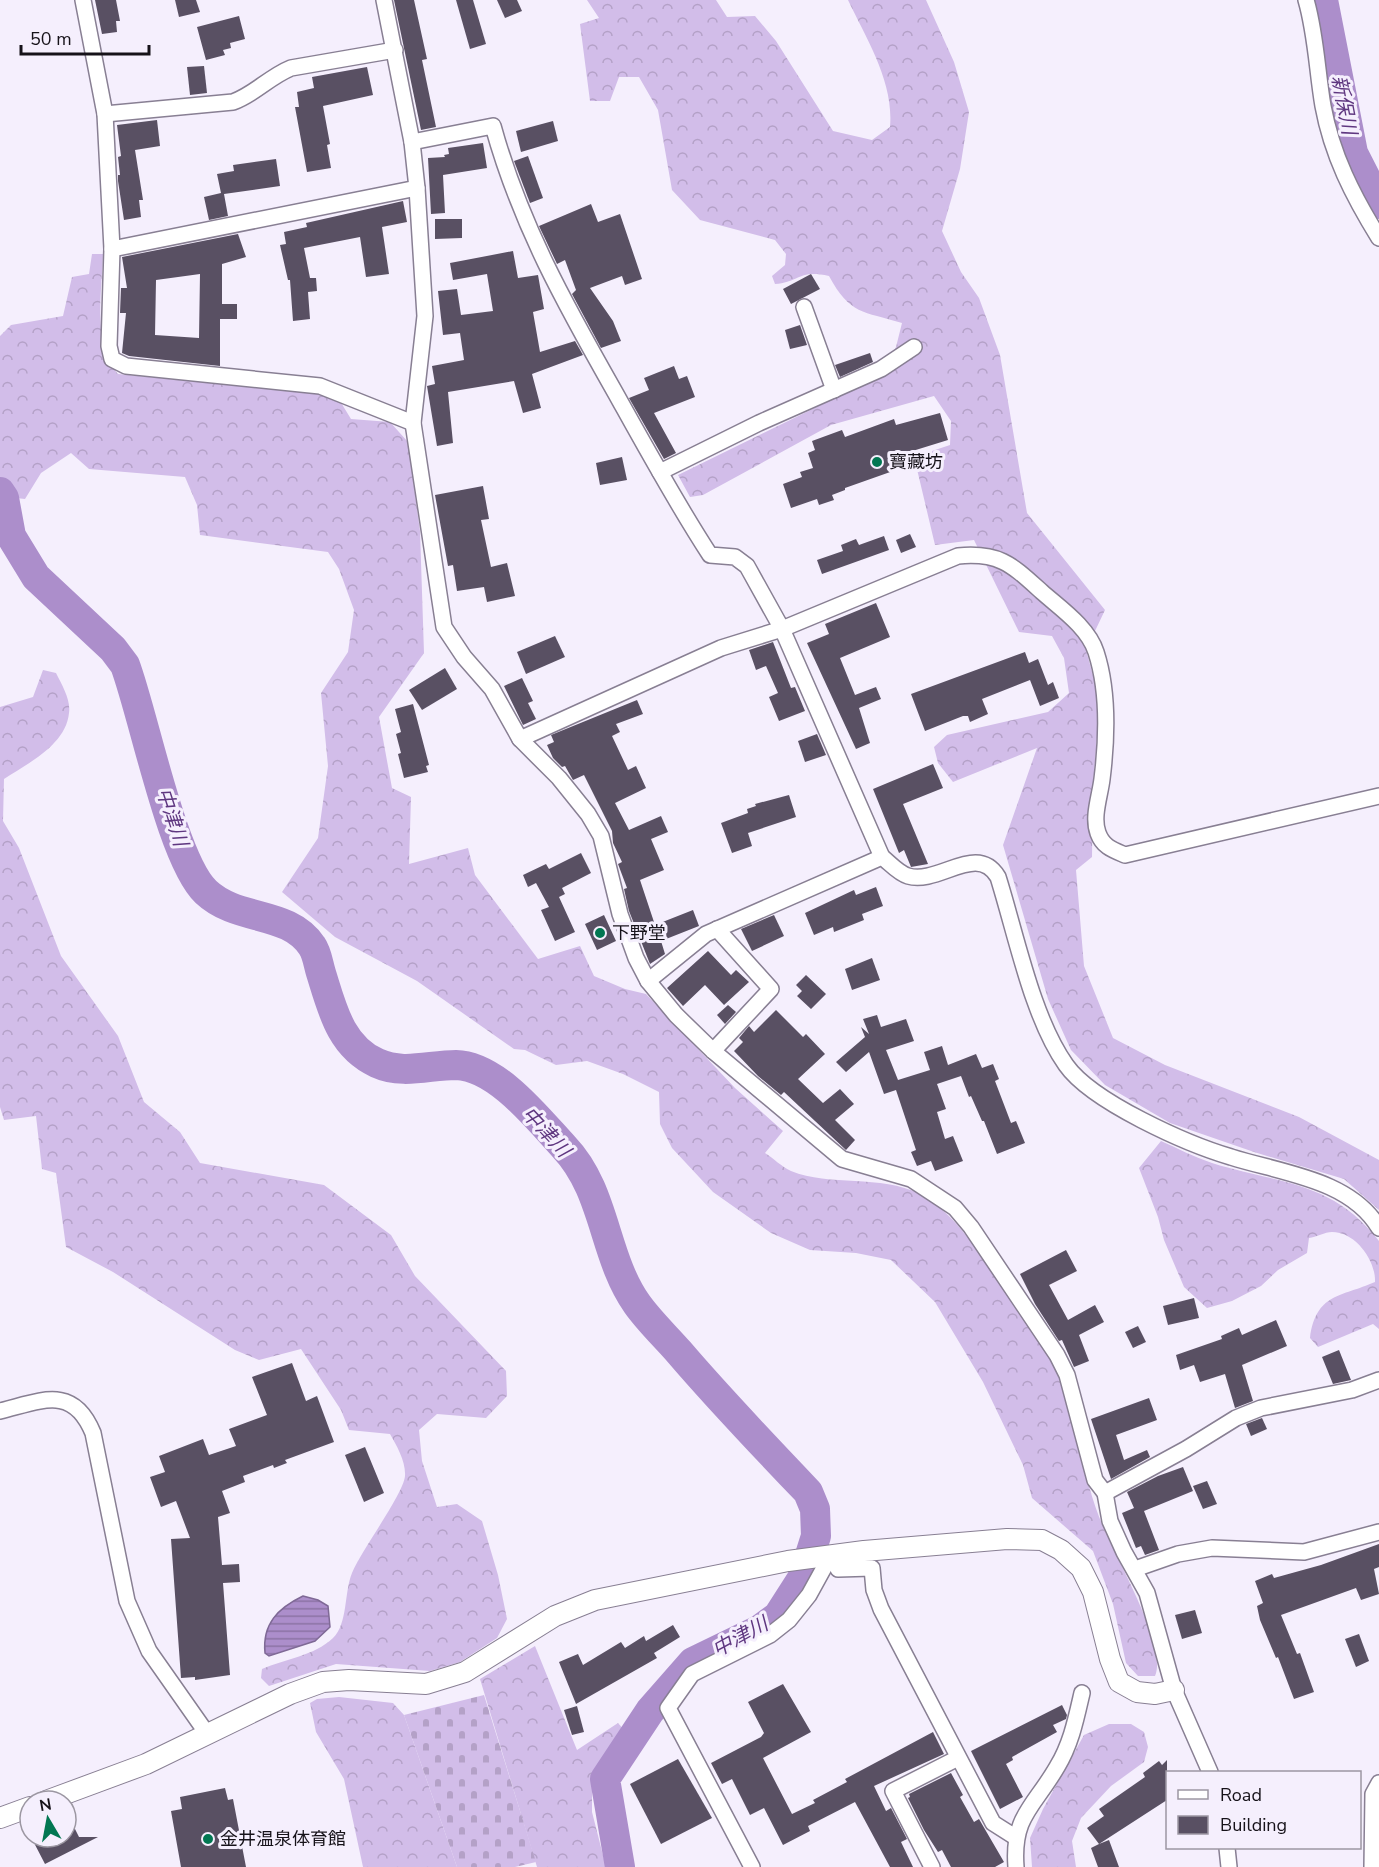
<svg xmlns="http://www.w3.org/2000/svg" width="1379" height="1867" viewBox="0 0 1379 1867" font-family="'Nunito Sans','Noto Sans JP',sans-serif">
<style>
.forest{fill:url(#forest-crowns)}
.cemetery{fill:url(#cemetery-stones)}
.water{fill:url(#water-rules);stroke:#7f6996;stroke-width:1.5}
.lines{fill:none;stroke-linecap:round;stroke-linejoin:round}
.river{stroke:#ac8ecb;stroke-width:30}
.building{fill:#595063;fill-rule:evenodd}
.minor-casing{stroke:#887f93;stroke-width:18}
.tertiary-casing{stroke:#887f93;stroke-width:22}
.minor{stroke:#fff;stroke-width:15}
.tertiary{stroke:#fff;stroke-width:20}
.poi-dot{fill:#027752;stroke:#f5effd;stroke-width:2}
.labels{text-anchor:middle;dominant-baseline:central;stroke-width:6;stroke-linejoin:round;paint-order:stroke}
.poi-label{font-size:18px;fill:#161219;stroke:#f5effd;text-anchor:start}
.water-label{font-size:20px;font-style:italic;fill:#5f3780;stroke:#f5effd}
</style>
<defs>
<pattern id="forest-crowns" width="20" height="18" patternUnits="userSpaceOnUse" patternTransform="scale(1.5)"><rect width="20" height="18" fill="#d2bde9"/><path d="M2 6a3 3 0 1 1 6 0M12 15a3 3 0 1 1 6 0" fill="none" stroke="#b4a1c7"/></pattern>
<pattern id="cemetery-stones" width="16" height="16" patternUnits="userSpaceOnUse" patternTransform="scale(1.5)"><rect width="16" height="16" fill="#d2bde9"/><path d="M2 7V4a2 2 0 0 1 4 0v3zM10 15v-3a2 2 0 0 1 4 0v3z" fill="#b4a1c7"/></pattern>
<pattern id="water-rules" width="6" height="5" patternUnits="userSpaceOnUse" patternTransform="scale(1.5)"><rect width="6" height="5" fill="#ac8ecb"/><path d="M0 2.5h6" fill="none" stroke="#8b73a4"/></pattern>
</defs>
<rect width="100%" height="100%" fill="#f5effd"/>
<g class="forest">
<path d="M 587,0 L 716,0 L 727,17 L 755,16 L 776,41 L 833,131 L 872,140 L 890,127 C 894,82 867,40 848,0 L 926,0 L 954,62 L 969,112 L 960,169 L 942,231 L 961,272 L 979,298 L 1000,355 L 1027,513 L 1105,610 L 1086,650 L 1100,701 L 1093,785 L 1092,857 L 1076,870 L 1084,966 L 1113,1038 L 1165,1065 L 1299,1117 L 1379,1160 L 1379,1210 L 1344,1179 L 1254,1152 L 1170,1123 L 1105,1085 L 1071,1050 L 1048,999 L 1003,845 L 1037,748 L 953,782 L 938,763 L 934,747 L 947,735 L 1048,712 L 1069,693 L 1064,658 L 1052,636 L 1019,632 L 974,540 L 935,545 L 916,465 L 926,453 L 950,445 L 951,421 L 934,396 L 831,425 L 703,495 L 690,497 L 678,475 L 880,376 L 896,347 L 902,323 C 863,311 850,315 829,276 C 799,269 800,282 775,284 L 772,276 L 785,265 L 786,254 L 775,240 L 700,220 L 672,190 L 658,110 L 639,77 L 619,77 L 610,101 L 590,101 L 580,24 L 599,18 Z"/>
<path d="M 92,254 L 103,254 C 102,292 92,344 118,374 L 321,394 L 340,401 L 351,419 L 390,422 L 408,442 L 420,531 L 424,653 L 379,717 L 392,788 L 411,797 L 409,864 L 468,848 L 475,875 L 538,959 L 580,946 L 594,976 L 625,989 L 646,994 L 735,1088 L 783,1131 L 765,1153 C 773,1158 782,1167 791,1171 C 830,1187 880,1174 920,1194 C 948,1209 968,1237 986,1262 C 1010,1295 1040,1330 1055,1368 C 1076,1421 1082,1477 1104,1529 C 1117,1560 1168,1647 1155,1676 L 1138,1676 L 1126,1663 L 1113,1604 L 1093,1551 L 1032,1498 L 1023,1465 L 983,1382 L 935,1302 L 891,1260 L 856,1253 L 810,1250 L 771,1233 L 713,1192 L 672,1148 L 660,1124 L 659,1092 L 623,1074 L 587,1061 L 556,1065 L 525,1050 L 514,1049 L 417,981 L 335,937 L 282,892 L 318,838 L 328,766 L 321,693 L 348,652 L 354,610 L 339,569 L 328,552 L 200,535 L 197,505 L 185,477 L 89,469 L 71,453 L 41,473 L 25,499 L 16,498 L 0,479 L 0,336 L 11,325 L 63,316 L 72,277 L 89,274 Z"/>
<path d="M 43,670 L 56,673 C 62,685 71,700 69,713 C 66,745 27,764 4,779 L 3,821 L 19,848 L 61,956 L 118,1036 L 144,1102 L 180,1132 L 200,1163 L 324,1185 L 391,1235 L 415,1276 L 506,1371 L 507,1396 L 486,1418 L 437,1414 L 419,1430 L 422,1461 L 437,1507 L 457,1504 L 482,1521 L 498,1575 L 507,1619 L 497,1638 L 460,1662 L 430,1671 L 336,1664 L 269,1686 L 261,1678 L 262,1669 C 285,1659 314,1656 333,1638 C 348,1624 344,1592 352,1573 C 362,1549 403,1495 405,1476 C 406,1462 397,1446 390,1434 L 349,1430 L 341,1410 L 301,1349 L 259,1360 L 235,1350 L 113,1272 L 66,1247 L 56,1173 L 42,1169 L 36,1116 L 4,1120 L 0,1107 L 0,707 L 33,697 Z"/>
<path d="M 1161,1141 C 1177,1148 1194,1157 1212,1163 C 1279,1184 1332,1180 1379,1241 L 1379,1329 L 1373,1324 L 1318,1347 L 1310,1338 C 1316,1293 1341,1297 1375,1282 C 1376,1261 1356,1232 1332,1232 C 1325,1232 1316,1237 1309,1238 L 1307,1253 L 1278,1270 L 1261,1286 L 1232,1301 L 1207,1308 L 1184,1287 L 1164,1240 L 1158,1217 L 1139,1168 Z"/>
<polygon points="535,1646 577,1750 618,1723 626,1732 592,1778 592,1812 606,1867 537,1867 480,1679"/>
<polygon points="339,1697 393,1703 404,1715 457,1867 363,1867 344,1779 316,1732 310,1703 317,1699"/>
<polygon points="1109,1724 1131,1724 1144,1732 1148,1747 1144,1762 1111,1786 1081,1818 1072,1841 1076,1867 1032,1867 1030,1838 1043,1809 1084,1735"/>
</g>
<polygon class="cemetery" points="484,1695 536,1862 515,1867 457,1867 404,1715"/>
<path class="water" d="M 303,1596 L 318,1600 L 328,1606 L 330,1627 L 315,1641 L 269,1656 L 265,1653 C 262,1624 278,1608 303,1596 Z"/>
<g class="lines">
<g class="river">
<polyline points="1323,0 1353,153 1379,204"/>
<path d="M 0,492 L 4,498 L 11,536 L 36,577 L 113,649 L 125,665 C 144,716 172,860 206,892 C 238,922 288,910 312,946 C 317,953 318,963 321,973 C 332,1008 340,1046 377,1063 C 403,1075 429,1065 456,1065 C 497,1066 538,1119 564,1147 C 606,1191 603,1256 637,1304 C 649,1321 665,1336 679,1352 C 720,1400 764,1446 808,1492 L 815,1509 L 816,1536 L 803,1577 L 778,1616 L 759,1630 L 693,1662 L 650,1711 L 605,1779 L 620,1867"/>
</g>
</g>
<g class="building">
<polygon points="95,0 116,0 120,21 116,21 117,32 102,34"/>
<polygon points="175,0 196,0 200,12 179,17"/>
<polygon points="394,0 414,0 427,59 422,60 436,127 421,130"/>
<polygon points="456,0 473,0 486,44 470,49"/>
<polygon points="497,0 517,0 522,11 505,18"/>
<polygon points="239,16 245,39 230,43 231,48 223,50 225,55 206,60 197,27"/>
<polygon points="204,66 207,93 190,95 187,67"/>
<polygon points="367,67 373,95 323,106 330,144 327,145 331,168 307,172 295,107 299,107 297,92 314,88 312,77"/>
<polygon points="157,120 160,146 135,150 143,200 139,200 141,217 124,220 118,181 118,175 120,175 118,157 121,156 117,125"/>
<polygon points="553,121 558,141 521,152 516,131"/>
<polygon points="483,143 487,168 443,175 445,213 431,214 428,158 445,157 444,155 449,154 448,148"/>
<polygon points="528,156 543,198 530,203 514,161"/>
<polygon points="276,159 280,186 224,194 228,216 209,220 204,197 221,193 217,174 234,171 233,165"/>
<polygon points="403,201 407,222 382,227 389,274 366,277 360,237 304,248 310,278 316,278 317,291 308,292 310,319 293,321 290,280 288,280 280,245 286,244 284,232 307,227 306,223"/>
<polygon points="591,204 598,222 620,214 642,279 625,285 622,276 590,288 613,321 621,341 601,348 572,294 576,290 565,260 557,264 539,226"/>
<polygon points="435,219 462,219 462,238 435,239"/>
<path d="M 238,234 L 246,257 L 222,264 L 222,304 L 237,304 L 237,319 L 220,319 L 220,366 L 129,356 L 122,353 L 126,313 L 120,313 L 121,288 L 127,288 L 122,257 ZM 200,274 L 199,338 L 155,335 L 156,280 Z"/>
<polygon points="513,251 518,278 538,275 544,309 533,312 540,352 575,341 583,355 532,374 541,408 523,413 514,381 448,392 453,443 437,446 427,386 435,384 432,366 464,360 460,333 443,335 438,291 457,289 461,315 493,311 487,274 453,280 450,263"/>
<polygon points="811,274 820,289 791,304 783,289"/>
<polygon points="800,325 807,345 790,349 785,330"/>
<polygon points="870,353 873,362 840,377 835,365"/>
<polygon points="674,366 679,379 687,376 695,397 654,413 676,453 664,459 629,398 649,390 644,378"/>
<polygon points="940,413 948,440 906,453 910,465 845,488 845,490 832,495 834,500 819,505 817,499 791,508 783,484 802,477 800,472 813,468 808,453 815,450 812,441 842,430 845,437 894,419 896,425"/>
<polygon points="622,457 627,480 600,485 596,463"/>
<polygon points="483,486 489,519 481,520 491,567 507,563 515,596 487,602 484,587 457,591 453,565 448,566 435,495"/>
<polygon points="910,534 916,547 901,553 896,540"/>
<polygon points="884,536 889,550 822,574 817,560 843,551 841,545 856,539 859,545"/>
<polygon points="876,603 890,637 840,658 855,695 876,687 881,699 859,708 870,743 856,749 807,643 829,634 825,624"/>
<polygon points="555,636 565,657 526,674 517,652"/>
<polygon points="773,642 791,688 795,687 805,711 779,721 769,697 778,693 766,666 756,670 749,650"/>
<polygon points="1025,652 1029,663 1038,659 1048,685 1053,682 1059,698 1040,706 1030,680 982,699 988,714 970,722 968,716 963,716 925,731 911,694"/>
<polygon points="445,668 457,689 422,710 409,690"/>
<polygon points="522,678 533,701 528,703 536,719 523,725 504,686"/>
<polygon points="637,700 643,714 616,724 620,732 612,736 628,770 636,766 646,788 615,803 629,830 661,816 668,832 651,839 664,870 640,880 655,925 693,910 699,926 661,941 665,954 650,964 629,911 624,889 627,888 618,864 622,862 613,843 612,831 584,775 573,780 565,766 562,767 553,758 547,745 554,742 551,735"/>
<polygon points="413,704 429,765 426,766 428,772 404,778 398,754 401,753 396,734 401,732 395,709"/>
<polygon points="817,734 826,755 805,762 798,741"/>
<polygon points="933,764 943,788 903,804 928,864 911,867 904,850 899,853 873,789"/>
<polygon points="789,795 796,817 748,833 752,846 732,853 721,823 748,813 747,809 756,806 755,804"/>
<polygon points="581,853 591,873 562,888 565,894 559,897 575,932 555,941 541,910 549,907 536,883 528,887 523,875 546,864 549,869"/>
<polygon points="876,887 883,906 862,914 864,920 834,932 833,927 814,935 805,913 854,890 856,895"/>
<polygon points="604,915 616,941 597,950 585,924"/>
<polygon points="774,915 784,936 752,951 741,929"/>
<polygon points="708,951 731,975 736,970 749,982 724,1005 705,985 683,1006 667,988"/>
<polygon points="872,958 880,980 852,990 845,969"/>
<polygon points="806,975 826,994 811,1009 797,996 802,991 796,985"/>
<polygon points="728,1005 736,1012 725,1024 717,1015"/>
<polygon points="776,1010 803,1037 806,1034 825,1054 798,1079 823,1103 840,1089 854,1104 835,1120 855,1140 846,1150 784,1092 781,1095 758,1076 734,1051 743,1042 739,1038 749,1026 754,1032"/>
<polygon points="877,1015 881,1027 906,1019 914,1041 886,1050 898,1080 930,1070 924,1052 942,1046 948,1065 976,1054 982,1068 993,1064 999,1079 995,1081 1011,1123 1016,1121 1025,1143 997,1154 984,1121 982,1121 971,1096 969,1097 961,1076 937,1084 946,1109 937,1112 945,1139 953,1136 963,1161 935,1171 931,1161 917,1166 911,1152 916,1150 896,1090 884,1094 869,1052 846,1072 836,1062 865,1037 861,1027 869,1034 863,1019"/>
<polygon points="1066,1250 1077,1271 1049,1285 1068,1320 1095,1305 1104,1322 1079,1335 1089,1361 1074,1367 1062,1340 1059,1341 1035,1304 1020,1274"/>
<polygon points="1194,1298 1199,1318 1168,1325 1163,1306"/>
<polygon points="1276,1320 1287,1346 1242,1365 1253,1401 1235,1408 1225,1374 1200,1382 1194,1365 1180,1370 1176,1355 1222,1339 1221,1336 1239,1328 1242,1335"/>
<polygon points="1138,1326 1146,1342 1133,1348 1125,1332"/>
<polygon points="1339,1350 1351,1380 1333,1384 1322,1357"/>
<polygon points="292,1363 306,1401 317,1396 334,1442 285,1460 287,1463 274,1468 273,1465 243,1476 245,1482 222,1491 230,1513 218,1517 222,1565 239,1564 240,1582 223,1583 230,1675 195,1680 195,1677 181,1678 171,1539 190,1538 176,1501 161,1507 150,1477 165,1472 159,1456 203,1439 209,1455 236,1446 229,1429 267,1415 252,1377"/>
<polygon points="1149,1398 1157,1420 1116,1435 1124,1460 1147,1450 1150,1457 1111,1479 1091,1419"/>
<polygon points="1262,1418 1267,1429 1251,1436 1246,1424"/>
<polygon points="365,1447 384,1493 364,1502 345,1455"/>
<polygon points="1183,1467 1193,1491 1144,1511 1159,1550 1145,1555 1141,1546 1136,1548 1122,1513 1134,1508 1127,1492 1158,1476"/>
<polygon points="1207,1481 1217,1504 1203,1509 1193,1486"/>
<polygon points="1379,1544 1379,1567 1374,1569 1379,1594 1361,1600 1356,1588 1281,1615 1297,1654 1300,1653 1314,1692 1294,1699 1278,1657 1276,1658 1260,1620 1257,1606 1263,1603 1255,1581 1272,1574 1274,1578 1321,1565"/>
<polygon points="1195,1610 1202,1633 1182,1639 1175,1615"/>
<polygon points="673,1625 680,1637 654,1653 657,1658 576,1704 559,1662 578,1654 583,1665 621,1642 625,1648 644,1636 646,1641"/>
<polygon points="1359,1634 1369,1661 1356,1667 1345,1639"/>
<polygon points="783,1684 811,1732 763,1758 792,1814 815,1803 813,1800 847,1782 845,1779 933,1732 944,1754 874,1786 886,1811 891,1808 907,1839 901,1842 913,1867 890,1867 855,1802 808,1826 810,1831 783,1845 764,1808 750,1815 732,1779 722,1784 711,1763 761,1737 764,1733 748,1702"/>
<polygon points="1062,1705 1067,1715 1066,1719 1053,1725 1057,1732 1012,1757 1013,1760 1006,1764 1023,1797 1000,1809 971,1751"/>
<polygon points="577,1706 584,1732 572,1735 564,1710"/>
<polygon points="678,1759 712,1818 661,1844 630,1784"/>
<polygon points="1167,1760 1167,1800 1099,1844 1109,1840 1119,1867 1098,1867 1091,1848 1099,1844 1087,1828 1104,1816 1099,1809 1145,1777 1143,1773 1159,1761 1162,1765"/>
<polygon points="951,1773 963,1795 960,1797 974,1822 979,1819 1004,1862 995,1867 951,1867 942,1850 938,1852 924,1830 908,1798 910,1797 909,1794"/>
<polygon points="225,1788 228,1800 233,1799 246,1867 181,1867 171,1811 182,1809 180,1797"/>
<polygon points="66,1811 79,1837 98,1837 45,1864 31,1837 66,1837"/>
</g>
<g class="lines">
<g class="minor-casing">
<g id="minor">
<polyline points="83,0 105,114 112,249 109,346 112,359 126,366 320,386 413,423"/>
<polyline points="384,0 412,142 417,188 425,316 413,423 444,627 464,657 492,689 520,739 559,778 588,814 601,836 620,914 636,958 648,981 676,1015 713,1051 842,1159 911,1179 955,1208 971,1227 1057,1355 1067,1375 1095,1480 1105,1493 1110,1521 1124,1552 1147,1593 1174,1690 1210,1772"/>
<path d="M 1306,0 C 1316,34 1317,71 1323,106 C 1332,155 1353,196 1379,238"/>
<path d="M 105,114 L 233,102 C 255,94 269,77 291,68 L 395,50"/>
<path d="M 412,142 L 493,126 C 520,224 566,306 616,394 C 646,448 676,503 710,555 L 735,557 L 747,566 L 782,629 L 882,857"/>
<polyline points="112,249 417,188"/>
<polyline points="804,307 834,390"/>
<polyline points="660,472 759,423 881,369 914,347"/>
<path d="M 520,739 L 721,648 L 782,629 L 958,556 C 1000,552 1012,565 1042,592 C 1060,608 1088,627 1096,652 C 1109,692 1107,739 1102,779 C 1100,796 1092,817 1098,833 C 1103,847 1113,850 1125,855 L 1379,796"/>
<path d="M 648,981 L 706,934 L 882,857 C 890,863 898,873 908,876 C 939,885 977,842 998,877 C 1016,934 1032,1017 1066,1065 C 1092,1102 1187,1144 1231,1157 C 1281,1173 1350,1179 1379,1228"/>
<polyline points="713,1051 771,989 717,929"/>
<path d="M 0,1411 C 41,1401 73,1384 93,1433 L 127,1601 L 149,1651 L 208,1735"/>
<polyline points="1105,1493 1186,1449 1236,1418 1261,1408 1352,1390 1379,1380"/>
<polyline points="831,1555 838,1569 872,1568 874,1590 881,1609 993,1823 1015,1837"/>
<polyline points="1135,1569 1178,1554 1212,1548 1304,1552 1379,1532"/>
<polyline points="1227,1848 1229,1867"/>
<polyline points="752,1867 668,1708 692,1674 770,1635 789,1620 809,1595 831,1555"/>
<polyline points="932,1867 893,1791 958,1758"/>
<path d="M 1016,1867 C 1012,1816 1034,1807 1057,1767 C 1071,1744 1076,1719 1082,1693"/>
<polyline points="1372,1867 1373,1794 1379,1783"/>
</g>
</g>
<g class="tertiary-casing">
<g id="tertiary">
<polyline points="46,1801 146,1764 290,1694 323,1682 349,1680 426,1684 465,1672 555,1616 595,1600 788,1561 864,1551 1007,1539 1042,1540 1061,1550 1081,1568 1093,1592 1110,1659 1119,1682 1137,1692 1155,1694 1174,1690"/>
<polyline points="0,1818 30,1807"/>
</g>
</g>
<use href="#minor" class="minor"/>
<use href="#tertiary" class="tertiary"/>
</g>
<g class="poi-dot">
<circle cx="877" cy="462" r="6"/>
<circle cx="600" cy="933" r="6"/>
<circle cx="208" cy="1839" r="6"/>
</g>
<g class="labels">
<g class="poi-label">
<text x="889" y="462">寶藏坊</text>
<text x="612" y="933">下野堂</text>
<text x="220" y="1839">金井温泉体育館</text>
</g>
<g class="water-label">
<text transform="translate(1344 105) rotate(79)">新保川</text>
<text transform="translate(172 817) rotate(72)">中津川</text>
<text transform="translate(546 1132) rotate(47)">中津川</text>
<text transform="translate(740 1637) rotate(-29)">中津川</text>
</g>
</g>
<rect x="1166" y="1771" width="195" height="78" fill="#f5effd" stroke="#9c97a2" stroke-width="1.5"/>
<rect x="1178" y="1790" width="30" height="9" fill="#ffffff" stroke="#9c97a2" stroke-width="1.5"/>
<text x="1220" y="1801" font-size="18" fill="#161219">Road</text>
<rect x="1178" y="1816" width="30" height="18" fill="#595063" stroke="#9c97a2" stroke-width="1.5"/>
<text x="1220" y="1831" font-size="18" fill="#161219">Building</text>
<g transform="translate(48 1819) rotate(350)"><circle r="28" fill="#f5effd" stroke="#9c97a2" stroke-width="1.5"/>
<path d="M0-4.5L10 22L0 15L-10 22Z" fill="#027752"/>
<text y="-9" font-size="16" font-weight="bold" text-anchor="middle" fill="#161219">N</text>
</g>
<path d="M21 45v9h128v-9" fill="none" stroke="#161219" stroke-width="3"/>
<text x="30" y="45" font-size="18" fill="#161219" stroke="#f5effd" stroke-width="4.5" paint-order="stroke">50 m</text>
</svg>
